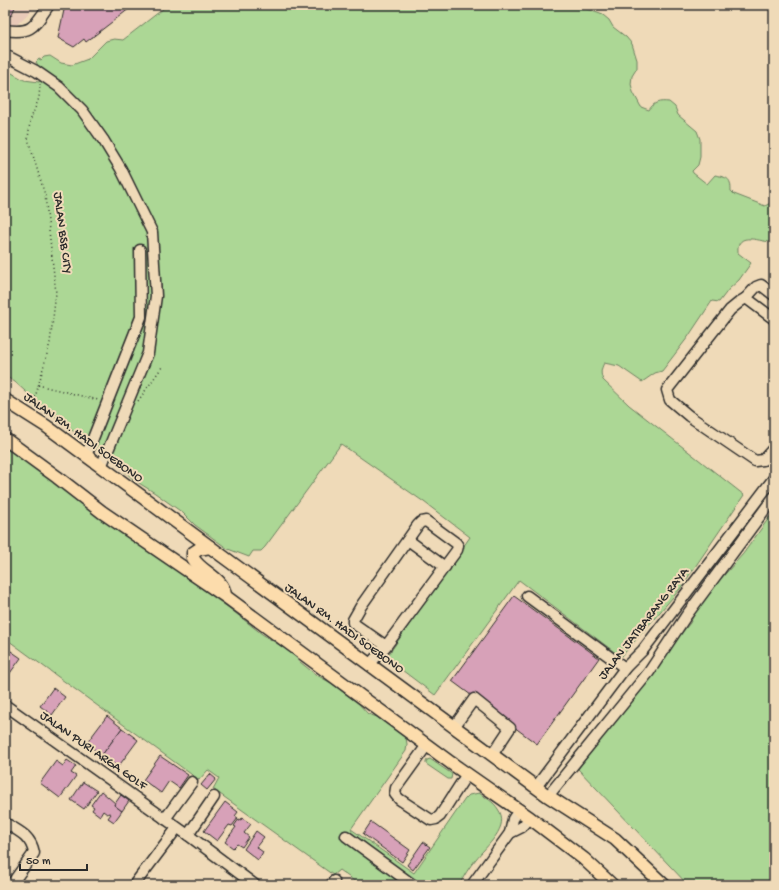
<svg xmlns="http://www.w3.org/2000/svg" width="779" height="890" viewBox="0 0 779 890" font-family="'Gochi Hand',sans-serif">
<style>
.built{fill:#e8c9b8}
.green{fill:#acd795;stroke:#6c8160}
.building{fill:#d7a1b8;stroke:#2b2b2b}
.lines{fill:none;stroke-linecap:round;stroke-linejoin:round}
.minor-casing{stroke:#2b2b2b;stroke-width:13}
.major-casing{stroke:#2b2b2b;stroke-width:15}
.path{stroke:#2b2b2b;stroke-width:1.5;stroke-dasharray:1 3;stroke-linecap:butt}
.minor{stroke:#efdab8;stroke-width:10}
.major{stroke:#fcdcac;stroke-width:12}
.labels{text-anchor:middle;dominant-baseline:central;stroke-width:4;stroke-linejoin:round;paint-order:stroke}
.street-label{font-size:13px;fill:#2b2b2b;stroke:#efdab8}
</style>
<rect width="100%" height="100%" fill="#efdab8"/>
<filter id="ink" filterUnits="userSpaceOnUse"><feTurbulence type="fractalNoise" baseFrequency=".025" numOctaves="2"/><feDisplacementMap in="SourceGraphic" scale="8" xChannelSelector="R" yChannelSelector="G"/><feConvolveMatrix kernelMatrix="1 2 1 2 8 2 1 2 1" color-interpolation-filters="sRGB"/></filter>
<g filter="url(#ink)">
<polygon class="built" points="5,5 37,5 5,36"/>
<g class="green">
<path d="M 168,5 L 509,5 L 514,9 L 519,5 L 576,5 L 603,15 L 609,20 L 613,27 L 626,37 L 632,44 L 637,60 L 637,68 L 632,76 L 631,84 L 633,92 L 641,107 L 649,110 C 654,102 659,101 669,102 L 675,107 L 678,115 L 697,131 L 700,139 L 700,157 L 698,165 L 692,171 L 693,173 L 707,184 L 715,175 C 727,178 731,177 731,191 L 734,194 L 765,206 L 774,201 L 774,242 C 761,243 736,229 738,253 L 751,263 L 739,280 L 729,289 L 719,302 L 712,301 L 688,337 L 662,371 L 655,373 L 642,382 L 619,366 L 604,363 C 601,369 600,373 603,380 L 629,405 L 744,495 L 680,589 L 621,657 L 519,580 L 435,695 L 386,658 L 470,537 L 424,502 L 341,444 L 265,547 L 261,551 L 253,551 L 249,557 L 228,549 L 195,525 L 183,513 L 155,493 L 134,480 L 118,465 L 118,461 L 110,460 L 45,409 L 15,382 L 5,376 L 5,69 L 24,80 L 39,82 L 45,77 L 36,62 L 39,59 L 41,60 L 44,57 L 50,56 L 61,63 L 72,65 L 88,59 L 106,41 L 114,39 L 123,40 Z"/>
<path d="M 5,447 L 21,455 L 65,490 L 229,608 L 262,634 L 292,653 L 300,662 L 315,674 L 331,683 L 359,704 L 368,714 L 377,717 L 406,738 L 407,744 L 406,751 L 351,829 L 414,873 L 465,799 L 469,795 L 479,793 C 485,797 494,802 498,809 C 511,827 486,846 476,859 C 469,867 464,876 459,885 L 360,885 L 339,870 L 333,875 L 213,789 L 219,778 L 208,770 L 199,780 L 5,638 Z"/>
<polygon points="774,511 774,885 688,885 578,769 667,651 690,623 701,601 743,554"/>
<polygon points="430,759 452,774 451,779 448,779 426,764 426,762 427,760"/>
</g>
<g class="building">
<polygon points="5,5 16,5 11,16 5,13"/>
<polygon points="66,5 134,5 86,42 84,39 74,47 58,38 64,10 68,7"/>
<polygon points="514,596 599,658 537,744 452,681"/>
<polygon points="8,649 21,658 5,680 5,652"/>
<polygon points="53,688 65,697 52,715 40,706"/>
<polygon points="107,716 122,728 102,755 86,744"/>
<polygon points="122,728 138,740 118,767 102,755"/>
<polygon points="160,756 188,775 179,788 169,781 161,793 143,780"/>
<polygon points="67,760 76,766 71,773 76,776 60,798 40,783 56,761 63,766"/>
<polygon points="210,774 216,779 207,790 201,785"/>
<polygon points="83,782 97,791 84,809 71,800"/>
<polygon points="101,791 115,803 114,805 122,811 114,822 108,818 111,814 109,813 107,814 103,811 100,816 92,810 94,807 91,805"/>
<polygon points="121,795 129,801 122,811 114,805"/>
<polygon points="225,802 238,812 235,816 238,818 232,826 229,825 217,841 204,831"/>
<polygon points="242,818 251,824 244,833 249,837 242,847 237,844 233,848 225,842 236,827 234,826 239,819 241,820"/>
<polygon points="371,822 410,850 402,862 363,834"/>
<polygon points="256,831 264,837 256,847 263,852 258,860 244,849"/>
<polygon points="423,842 430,847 413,870 407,865"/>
</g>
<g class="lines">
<g class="minor-casing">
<g id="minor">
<path d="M 5,30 C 33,34 34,26 49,5"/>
<polyline points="5,55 36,71 59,87 82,110 104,141 121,169 152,232 156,296 148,353 101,467"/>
<polyline points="746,298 756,287 761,285 774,295"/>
<polyline points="774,319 746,298 741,301 730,310 667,390 670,400 689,416 755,461 763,460 774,448"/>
<polyline points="86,456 141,317 140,250"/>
<polyline points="408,540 445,567"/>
<polyline points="527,596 625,668"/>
<polyline points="369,665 386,646 457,550 458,546 456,543 426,521 421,522 418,525 361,606 353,620 353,623 386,646"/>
<polyline points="5,705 188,835 255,885"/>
<polyline points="454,727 474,699 510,728 492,755"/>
<polyline points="427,745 396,788 395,794 399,799 431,820 436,819 440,816 467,774"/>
<polyline points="536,787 625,668 643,650 774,478"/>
<polyline points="548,796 649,672 686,616 774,497"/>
<polyline points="165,819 192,782"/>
<path d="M 5,823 C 19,831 31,836 34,853 L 11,885"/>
<polyline points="510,833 513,819 519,810"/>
<polyline points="188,835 214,797"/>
<polyline points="346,836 413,885"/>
<polyline points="134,885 177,828"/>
<polyline points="331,885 334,881"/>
<polyline points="472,885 510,833 522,827 530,818"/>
</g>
</g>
<g class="major-casing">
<g id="major">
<polyline points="5,400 46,426 548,796 615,839 664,885"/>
<polyline points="5,439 57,477 102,512 225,596 451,763 530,818 584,859 612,885"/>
<path d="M 210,547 L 199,549 L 193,553 L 193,558 C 200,572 223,577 225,595"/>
</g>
</g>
<g class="path">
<polyline points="38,385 98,400"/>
<polyline points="138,401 162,367"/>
<polyline points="33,405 50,343 56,293 45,195 28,139 30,121 39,98 40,84"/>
</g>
<use href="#minor" class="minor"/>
<use href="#major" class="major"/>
</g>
</g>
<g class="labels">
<g class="street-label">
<text transform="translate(62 233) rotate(83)">JALAN BSB CITY</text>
<text transform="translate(83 438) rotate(36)">JALAN RM. HADI SOEBONO</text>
<text transform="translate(644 624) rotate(-52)">JALAN JATIBARANG RAYA</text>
<text transform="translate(344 629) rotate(36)">JALAN RM. HADI SOEBONO</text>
<text transform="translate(93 751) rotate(35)">JALAN PURI ARGA GOLF</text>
</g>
</g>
<rect width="779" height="890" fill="none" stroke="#efdab8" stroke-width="20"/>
<rect x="10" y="10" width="759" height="870" fill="none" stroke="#2b2b2b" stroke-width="1.5" filter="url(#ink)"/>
<path d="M20 864v6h67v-6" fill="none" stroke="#2b2b2b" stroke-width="2"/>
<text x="26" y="864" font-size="12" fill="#2b2b2b" stroke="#efdab8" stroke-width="3" paint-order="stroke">50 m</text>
</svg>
